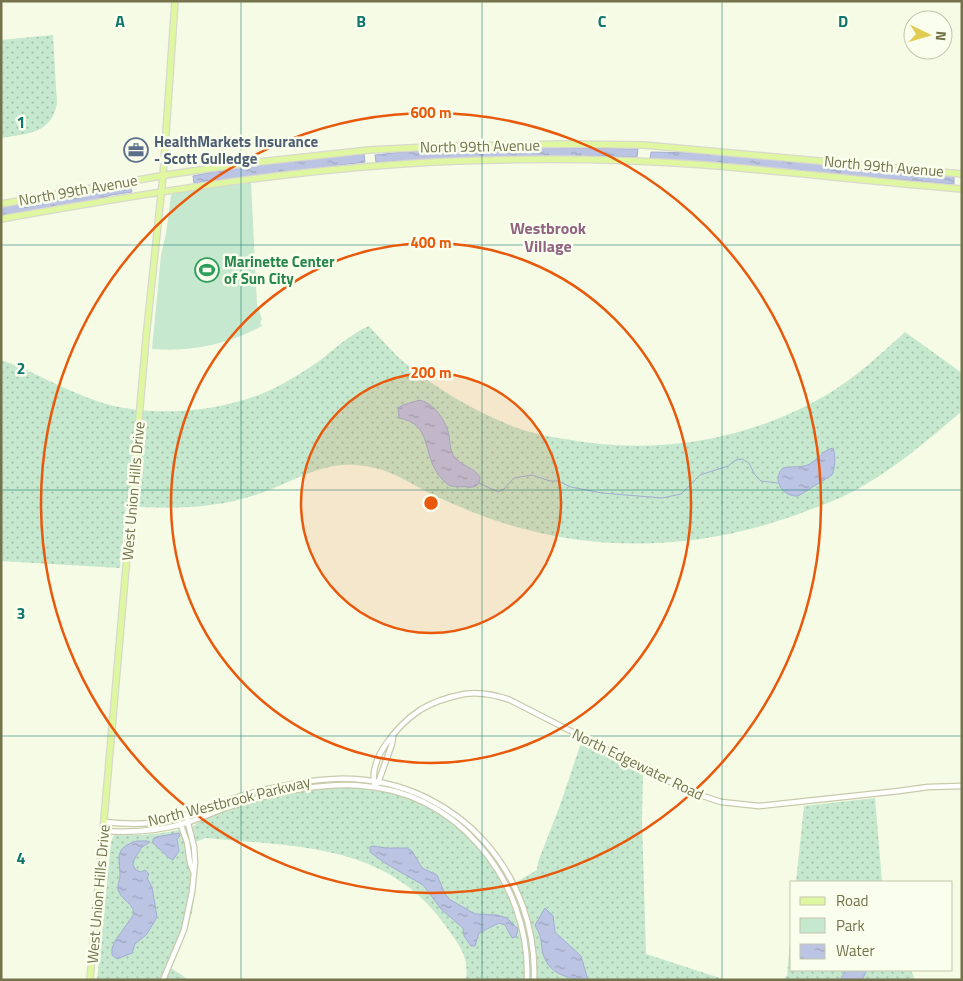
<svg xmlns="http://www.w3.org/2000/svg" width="963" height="981" viewBox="0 0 963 981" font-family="'Titillium Web',sans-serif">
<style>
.grass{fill:url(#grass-dots)}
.green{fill:#c5e8ce}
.water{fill:url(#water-ripples);stroke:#a2add5}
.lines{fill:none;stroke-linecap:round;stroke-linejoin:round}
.stream{stroke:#a2add5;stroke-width:1}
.minor-casing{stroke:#c8caaa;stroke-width:7}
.major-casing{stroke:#d8d8cd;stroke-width:8}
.minor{stroke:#fff;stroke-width:4.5}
.major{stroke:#e0f7a2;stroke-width:5.5}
.grid{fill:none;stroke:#0f766e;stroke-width:1;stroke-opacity:0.55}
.ring{fill:none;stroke:#e8590c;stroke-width:2.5}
.labels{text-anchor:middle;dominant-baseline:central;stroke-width:5;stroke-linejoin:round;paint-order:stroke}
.service-label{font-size:15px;font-weight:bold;fill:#4e5e75;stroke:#fafeec;text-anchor:start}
.street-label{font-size:15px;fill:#74734c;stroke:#fafeec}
.leisure-label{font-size:15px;font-weight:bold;fill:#27864d;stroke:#fafeec;text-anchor:start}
.neighbourhood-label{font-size:16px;font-weight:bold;fill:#906482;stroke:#fafeec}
.grid-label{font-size:16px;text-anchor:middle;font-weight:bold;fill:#0f766e;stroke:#fafeec;stroke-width:5;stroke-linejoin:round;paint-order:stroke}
.centre{fill:#e8590c;stroke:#fafeec;stroke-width:2.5}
.ring-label{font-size:15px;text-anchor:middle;font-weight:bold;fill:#e8590c;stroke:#fafeec;stroke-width:5;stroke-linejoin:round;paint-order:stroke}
</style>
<defs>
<pattern id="grass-dots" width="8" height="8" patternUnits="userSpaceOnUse" patternTransform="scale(1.25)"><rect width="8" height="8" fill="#c5e8ce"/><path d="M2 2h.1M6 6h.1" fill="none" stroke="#a5c0a9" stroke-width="1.8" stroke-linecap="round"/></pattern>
<pattern id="water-ripples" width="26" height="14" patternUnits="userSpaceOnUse" patternTransform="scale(1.25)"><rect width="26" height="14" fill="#bcc4e4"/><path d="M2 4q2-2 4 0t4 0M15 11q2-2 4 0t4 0" fill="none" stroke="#9da4bb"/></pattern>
</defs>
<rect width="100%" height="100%" fill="#f6fbe6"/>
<g class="grass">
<path d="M 53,35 L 57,104 C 50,135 28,133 1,138 L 1,40 Z"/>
<path d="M 369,326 C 381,339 393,353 406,364 C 436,388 471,409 507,424 C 525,432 546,436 565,439 C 655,456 749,441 828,394 C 856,377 881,354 905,332 L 962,373 L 962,411 C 927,441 891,472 850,493 C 837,500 822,505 809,510 C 707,550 601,555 497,521 C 476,514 455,505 435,496 C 405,481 391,468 356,465 C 320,462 291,483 258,494 C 215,509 171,509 126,506 L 120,568 L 1,561 L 1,360 C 36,372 67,392 103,403 C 155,419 229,411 277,387 C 292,379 306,370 319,361 C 335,349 350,334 369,326 Z"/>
<path d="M 582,740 L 643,773 L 642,821 L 646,954 L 726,980 L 466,980 C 469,957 460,946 447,928 C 389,843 297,847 206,838 L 195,842 L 196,882 L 192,913 L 171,968 L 189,980 L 97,980 L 111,842 L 114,835 C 140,836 167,834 193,826 C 199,824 203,815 210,812 C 218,807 229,804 238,801 C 276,789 337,774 376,782 C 423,793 473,826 499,866 C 504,872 506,880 510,886 L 537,870 L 538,862 L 559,808 Z"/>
<polygon points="875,798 882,882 796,882 804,806"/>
<polygon points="792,918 792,970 911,970 915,980 783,980 787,976"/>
</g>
<path class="green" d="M 251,182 L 257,305 L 262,319 L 260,323 L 262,326 C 226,345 192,352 152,349 L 161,255 L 166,234 L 171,195 L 176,192 Z"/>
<g class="water">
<polygon points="512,147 638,149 637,157 608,156 445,159 376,162 375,155 422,150"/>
<polygon points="651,152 697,153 954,176 954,184 650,159"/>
<polygon points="364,154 365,162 194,183 193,176 232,168"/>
<polygon points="130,185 132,192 111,195 97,200 1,217 1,207"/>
<path d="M 420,400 C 435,404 446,421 449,435 C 450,442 450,449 453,455 C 460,466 474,467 480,477 C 480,485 476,488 468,487 C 462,486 454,488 449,485 C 444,482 441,478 438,474 C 422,451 432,424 399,418 L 398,408 L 403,405 Z"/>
<path d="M 833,448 C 836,455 835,468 832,475 L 798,496 C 783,497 771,480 783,468 C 792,466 801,468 810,464 C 818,459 823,450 833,448 Z"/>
<polygon points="179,833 180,836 177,839 179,851 173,860 169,858 153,843 153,839 156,837"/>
<path d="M 137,841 L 147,841 L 150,842 L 141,848 C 139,853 133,859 133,865 L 136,870 L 141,872 L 145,870 L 149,874 L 147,878 L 152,887 L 157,917 L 147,934 L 135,944 L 132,953 L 117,959 L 112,955 L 112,948 L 115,941 L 134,914 C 133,903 123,901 119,892 C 116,886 120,881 120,876 C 120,858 113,848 137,841 Z"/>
<polygon points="373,846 386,848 407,848 412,851 422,868 437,875 445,894 449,899 475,914 497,915 507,918 518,929 516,937 512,938 505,925 499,923 479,933 475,946 471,946 464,936 463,928 442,910 423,885 385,863 370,852 370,847"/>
<path d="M 545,908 L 553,916 L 555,932 L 581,956 L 588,980 C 572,980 552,975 545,959 C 541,951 542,943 540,936 C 539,932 536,928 535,925 Z"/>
<polygon points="846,970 867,970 862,980 840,980"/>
</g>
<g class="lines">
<polyline class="stream" points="479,483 498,492 504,489 514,478 532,475 550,481 558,481 571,487 602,493 662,498 681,494 700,475 728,466 736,460 742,459 749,463 755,475 761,481 778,483"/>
<g class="minor-casing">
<g id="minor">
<polyline points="378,783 392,744 393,736"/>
<path d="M 375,786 C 367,759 399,724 420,710 C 433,702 449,697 464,694 C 479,692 496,695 510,700 L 688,791 L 721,802 L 759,806 L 899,791 L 928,787 L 962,786"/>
<path d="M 104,822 C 124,824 145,825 164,821 C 192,815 217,803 244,795 C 307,778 366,768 427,798 C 449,809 468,823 484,841 C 518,879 536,929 534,980"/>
<polyline points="180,823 187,842 190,863 193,871"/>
<path d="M 103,831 C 131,833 159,831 186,823 C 199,819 212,813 225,808 C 315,779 408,765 478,844 C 511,881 529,930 527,980"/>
<polyline points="163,980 184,930 192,892 195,863 194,847 186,815"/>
</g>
</g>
<g class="major-casing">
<g id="major">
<polyline points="1,204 172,174 241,164 369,150 448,146 566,144 644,145 962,174"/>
<path d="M 1,219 C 153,192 303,167 458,161 C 540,158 624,159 706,165 C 791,172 876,182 962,189"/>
<polyline points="90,980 146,338 163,176 175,1"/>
</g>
</g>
<use href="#minor" class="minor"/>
<use href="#major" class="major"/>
</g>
<path class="grid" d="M 241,1 L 241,980M 482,1 L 482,980M 722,1 L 722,980M 1,245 L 962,245M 1,490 L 962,490M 1,736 L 962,736"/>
<circle cx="431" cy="503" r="130" fill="#e8590c" fill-opacity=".12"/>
<g class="ring">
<circle cx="431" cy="503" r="130"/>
<circle cx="431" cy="503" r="260"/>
<circle cx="431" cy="503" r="390"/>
</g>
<defs>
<g id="office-ring" transform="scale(1.25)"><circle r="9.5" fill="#fafeec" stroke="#5c6f8a" stroke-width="1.5"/><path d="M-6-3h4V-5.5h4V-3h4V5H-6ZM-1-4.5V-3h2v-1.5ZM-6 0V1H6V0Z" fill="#5c6f8a"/></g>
<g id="stadium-ring" transform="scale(1.25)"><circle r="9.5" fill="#fafeec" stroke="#2e9e5b" stroke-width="1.5"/><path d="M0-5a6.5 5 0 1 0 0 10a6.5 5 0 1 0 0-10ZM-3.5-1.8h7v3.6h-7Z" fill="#2e9e5b"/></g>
</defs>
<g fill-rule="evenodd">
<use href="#office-ring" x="136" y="150"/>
<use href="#stadium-ring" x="207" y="270"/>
</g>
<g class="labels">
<g class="service-label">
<text x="154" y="141">HealthMarkets Insurance<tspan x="154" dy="17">- Scott Gulledge</tspan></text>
</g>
<g class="street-label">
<text transform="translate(480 146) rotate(-1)">North 99th Avenue</text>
<text transform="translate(884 166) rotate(5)">North 99th Avenue</text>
<text transform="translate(78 190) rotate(-10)">North 99th Avenue</text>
<text transform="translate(133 491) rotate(-85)">West Union Hills Drive</text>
<text transform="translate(638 764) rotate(26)">North Edgewater Road</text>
<text transform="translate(229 801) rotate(-14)">North Westbrook Parkway</text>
<text transform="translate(98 894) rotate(-85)">West Union Hills Drive</text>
</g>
<g class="leisure-label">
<text x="224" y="261">Marinette Center<tspan x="224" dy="17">of Sun City</tspan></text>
</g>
<g class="neighbourhood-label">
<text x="548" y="228">Westbrook<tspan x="548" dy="18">Village</tspan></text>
</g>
</g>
<g class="grid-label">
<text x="120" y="27">A</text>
<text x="361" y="27">B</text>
<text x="602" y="27">C</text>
<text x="843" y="27">D</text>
<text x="21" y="128">1</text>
<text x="21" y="374">2</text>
<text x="21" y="619">3</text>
<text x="21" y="864">4</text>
</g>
<circle cx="431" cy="503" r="8" class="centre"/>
<g class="ring-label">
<text x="431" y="118">600 m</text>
<text x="431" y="248">400 m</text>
<text x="431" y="378">200 m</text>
</g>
<rect width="963" height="981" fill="none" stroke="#74734c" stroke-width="5"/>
<rect x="790" y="881" width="162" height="90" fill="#fafeec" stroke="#c4c6ac"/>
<rect x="800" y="897" width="25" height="8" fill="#e0f7a2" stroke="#c4c6ac"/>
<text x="836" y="906" font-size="15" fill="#74734c">Road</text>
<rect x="800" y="918" width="25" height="15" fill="#c5e8ce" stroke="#c4c6ac"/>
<text x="836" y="931" font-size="15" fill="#74734c">Park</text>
<rect x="800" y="944" width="25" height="15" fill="url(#water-ripples)" stroke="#c4c6ac"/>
<text x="836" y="956" font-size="15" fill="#74734c">Water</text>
<g transform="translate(928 35) rotate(95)"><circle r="24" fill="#fafeec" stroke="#c4c6ac"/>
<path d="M0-4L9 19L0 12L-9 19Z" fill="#dfcc51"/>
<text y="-8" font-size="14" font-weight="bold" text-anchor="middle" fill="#74734c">N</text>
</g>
</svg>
